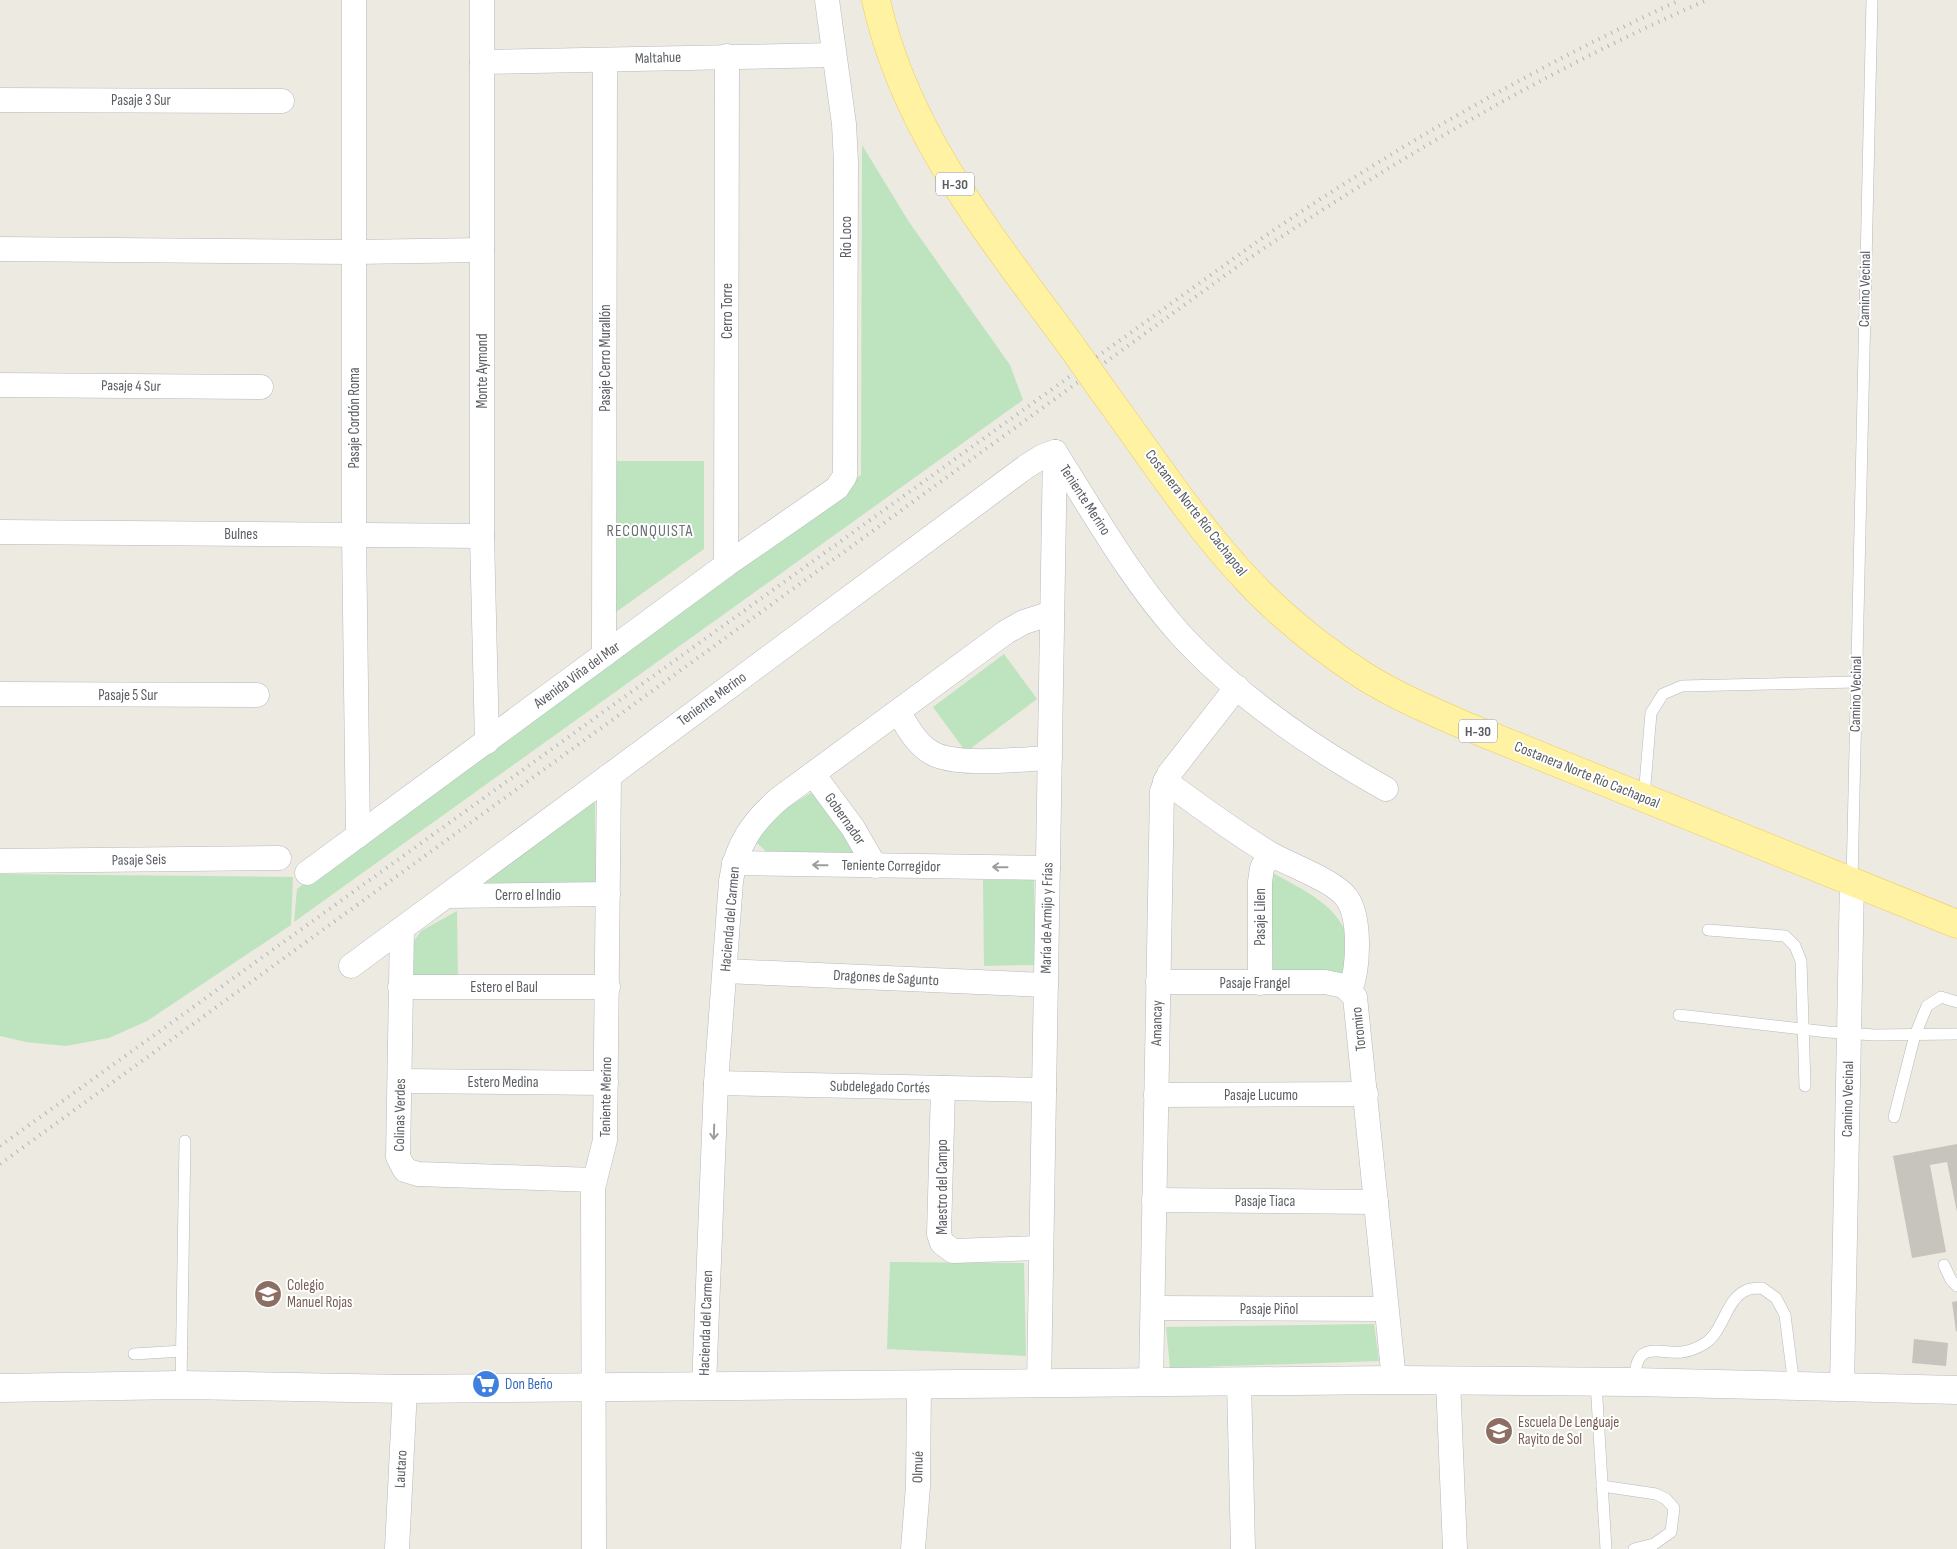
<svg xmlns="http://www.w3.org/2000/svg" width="1957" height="1549" viewBox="0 0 1957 1549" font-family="'Sofia Sans Condensed',sans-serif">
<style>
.green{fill:#bde4be}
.building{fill:#c7c4be}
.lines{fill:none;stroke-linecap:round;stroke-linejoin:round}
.lane-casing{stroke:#b6b9be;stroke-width:12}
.street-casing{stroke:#b6b9be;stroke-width:25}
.secondary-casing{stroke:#b7bac0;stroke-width:29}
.primary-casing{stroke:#f1cb56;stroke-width:29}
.lane{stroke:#fff;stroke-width:11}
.street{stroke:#fff;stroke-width:24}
.secondary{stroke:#fff;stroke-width:28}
.primary{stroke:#fff3a3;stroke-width:28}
.rail{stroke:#b2b3b3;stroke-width:4;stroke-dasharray:1 6;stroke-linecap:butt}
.primary-bridge-casing{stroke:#f1cb56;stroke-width:29;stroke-linecap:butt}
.primary-bridge{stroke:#fff3a3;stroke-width:28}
.oneway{stroke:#9b9ea1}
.labels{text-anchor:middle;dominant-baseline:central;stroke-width:4;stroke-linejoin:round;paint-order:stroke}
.shield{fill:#fff;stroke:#8b8e91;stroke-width:1}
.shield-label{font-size:14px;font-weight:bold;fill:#595d62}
.street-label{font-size:15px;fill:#595d62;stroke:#fff}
.education-label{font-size:15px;fill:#785e54;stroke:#fff;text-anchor:start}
.shop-label{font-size:15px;fill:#366cbe;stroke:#fff;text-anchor:start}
.neighbourhood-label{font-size:16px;letter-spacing:1px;fill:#6a6f74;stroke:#fff}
</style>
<rect width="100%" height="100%" fill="#eceae1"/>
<g class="green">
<polygon points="862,145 909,222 1010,365 1023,400 294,922 297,889 861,475"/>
<polygon points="612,461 704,461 704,549 612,615"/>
<polygon points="1004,654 1037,699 966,752 933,707"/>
<polygon points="814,791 857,853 769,854 756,842 773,816"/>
<polygon points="595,801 596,884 476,885"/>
<path d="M 1271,872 C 1301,889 1341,905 1349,943 C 1351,953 1349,965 1349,975 L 1273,975 Z"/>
<polygon points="0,874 293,877 291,925 147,1021 109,1038 66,1046 26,1042 0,1036"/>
<polygon points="983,880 1034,880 1035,965 984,966"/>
<polygon points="457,911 458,980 412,980 412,944 421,931"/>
<polygon points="890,1262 1024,1263 1026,1356 887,1349"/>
<polygon points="1374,1324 1379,1361 1170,1368 1166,1327"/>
</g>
<g class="building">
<polygon points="1957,1144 1957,1212 1947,1162 1930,1165 1946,1252 1912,1258 1893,1156"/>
<polygon points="1957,1301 1957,1331 1956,1332 1952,1302"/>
<polygon points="1914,1339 1948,1343 1946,1366 1912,1363"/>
</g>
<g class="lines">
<g class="lane-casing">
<g id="lane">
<polyline points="1644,797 1651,713 1663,694 1682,686 1856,682"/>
<polyline points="1852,881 1872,0"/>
<polyline points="1708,930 1785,936 1795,946 1801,961 1805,1086"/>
<polyline points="1679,1015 1828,1032 1875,1035 1957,1034"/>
<polyline points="1894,1117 1915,1035 1927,1006 1941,997 1957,1002"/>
<polyline points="1944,1265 1951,1280 1957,1286"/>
<polyline points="134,1354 182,1351"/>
<polyline points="1596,1382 1606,1549"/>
<path d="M 1634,1382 C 1635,1375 1635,1366 1639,1359 C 1646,1345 1669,1354 1682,1352 C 1690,1351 1697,1348 1704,1344 C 1724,1332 1725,1299 1747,1290 C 1751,1288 1758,1288 1762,1288 L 1776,1298 L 1785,1315 L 1794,1386"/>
<polyline points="181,1385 185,1141"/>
<polyline points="1602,1486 1656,1494 1666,1499 1674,1508 1671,1532 1654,1544 1634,1549"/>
</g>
</g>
<g class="street-casing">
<g id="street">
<polyline points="354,0 354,535 358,836"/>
<polyline points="482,0 482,536 487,742"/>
<polyline points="482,62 834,55"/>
<polyline points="0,100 282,101"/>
<polyline points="0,249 355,252 482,250"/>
<polyline points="0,385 261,387"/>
<path d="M 1055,452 C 1094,513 1130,578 1179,633 C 1237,697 1311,747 1386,789"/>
<polyline points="0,532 482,536"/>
<polyline points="726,565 727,56"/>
<polyline points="604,655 605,60"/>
<polyline points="0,694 257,695"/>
<path d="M 898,712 C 907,726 916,744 932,753 C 957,767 1020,759 1050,758"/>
<polyline points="813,774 853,828 875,866"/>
<path d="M 1165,781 C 1199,806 1233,831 1269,853 C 1289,865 1333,880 1346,897 C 1361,916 1359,968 1350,990"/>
<polyline points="0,861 279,858"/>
<polyline points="734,863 1048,868"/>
<polyline points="307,873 726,565 837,488 845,476 846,162 844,124 827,0"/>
<polyline points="448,896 608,894"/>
<polyline points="402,929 398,1157 405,1170 418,1174 594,1180"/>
<polyline points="351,966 609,776"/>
<polyline points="725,971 1046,985"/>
<polyline points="1158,982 1325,982 1344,986 1355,997 1394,1380"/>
<polyline points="1260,983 1260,882 1262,868 1270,854"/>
<polyline points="400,987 608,987"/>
<polyline points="400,1081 606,1083"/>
<polyline points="716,1083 1044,1090"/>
<polyline points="943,1088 939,1234 942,1243 953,1251 1041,1248"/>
<polyline points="1156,1095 1366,1094"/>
<polyline points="1154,1200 1376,1202"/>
<polyline points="1153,1308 1386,1309"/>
<polyline points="1448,1380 1455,1549"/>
<polyline points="1239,1381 1243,1549"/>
<polyline points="1151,1383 1162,791 1169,774 1237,687"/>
<polyline points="1039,1385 1055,452"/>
<path d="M 704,1386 L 716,1083 L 731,881 C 736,845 753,821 780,798 L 1006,632 L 1024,622 L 1052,613"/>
<polyline points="1842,1387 1852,881"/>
<polyline points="397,1549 405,1389"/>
<polyline points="594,1549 593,1188 605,1140 609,776 1027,466 1043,456 1055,452"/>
<polyline points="913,1549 918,1486 919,1384"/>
</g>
</g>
<g class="secondary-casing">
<polyline id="secondary" points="0,1388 181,1385 405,1389 1394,1380 1634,1382 1957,1390"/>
</g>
<g class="primary-casing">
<g id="primary">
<path d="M 876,0 C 905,134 993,239 1072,347"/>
<path d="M 1103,391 C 1148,452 1189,516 1240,572 C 1276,612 1319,647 1364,676 C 1396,696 1431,711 1466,726 L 1957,924"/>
</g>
</g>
<use href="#lane" class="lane"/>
<use href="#street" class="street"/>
<use href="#secondary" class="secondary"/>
<use href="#primary" class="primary"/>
<g class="rail">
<path d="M 0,1146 L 1265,236 C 1397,146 1535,67 1680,0"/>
<path d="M 0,1164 L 1245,261 C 1392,162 1544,71 1707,0"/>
</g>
<g class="primary-bridge-casing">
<polyline id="primary-bridge" points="1072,347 1103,391"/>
</g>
<use href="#primary-bridge" class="primary-bridge"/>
</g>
<defs><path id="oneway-shaft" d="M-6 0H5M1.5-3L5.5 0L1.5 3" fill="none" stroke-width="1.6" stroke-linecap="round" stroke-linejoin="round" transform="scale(1.25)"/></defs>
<g class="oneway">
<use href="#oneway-shaft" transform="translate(820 865) rotate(-179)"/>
<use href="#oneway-shaft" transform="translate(1000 867) rotate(-179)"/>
<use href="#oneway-shaft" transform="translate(714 1132) rotate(92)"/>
</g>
<defs>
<g id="school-disc" transform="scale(1.4375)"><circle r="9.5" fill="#8d6e63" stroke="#fff"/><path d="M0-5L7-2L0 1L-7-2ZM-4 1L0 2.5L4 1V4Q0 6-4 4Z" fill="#fff"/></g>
<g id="supermarket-disc" transform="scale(1.4375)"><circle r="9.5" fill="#3f7fe0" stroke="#fff"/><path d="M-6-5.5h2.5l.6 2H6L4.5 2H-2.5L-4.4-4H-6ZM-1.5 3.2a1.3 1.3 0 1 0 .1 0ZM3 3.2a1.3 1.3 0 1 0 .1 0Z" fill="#fff"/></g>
</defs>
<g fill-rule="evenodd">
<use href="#school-disc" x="268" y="1294"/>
<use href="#supermarket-disc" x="486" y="1384"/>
<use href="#school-disc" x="1499" y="1431"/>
</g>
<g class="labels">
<g class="shield">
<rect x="936" y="172.5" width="38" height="23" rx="4"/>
<rect x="1459" y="719.5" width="38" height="23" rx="4"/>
</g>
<g class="shield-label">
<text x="955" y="184">H-30</text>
<text x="1478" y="731">H-30</text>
</g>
<g class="street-label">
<text transform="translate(658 58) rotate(-2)">Maltahue</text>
<text x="141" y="100">Pasaje 3 Sur</text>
<text transform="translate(846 237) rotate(-90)">Río Loco</text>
<text transform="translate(1865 289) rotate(-89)">Camino Vecinal</text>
<text transform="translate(727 311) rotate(-90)">Cerro Torre</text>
<text transform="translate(605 358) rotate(-90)">Pasaje Cerro Murallón</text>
<text transform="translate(482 371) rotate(-90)">Monte Aymond</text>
<text transform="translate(131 386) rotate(1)">Pasaje 4 Sur</text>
<text transform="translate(354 418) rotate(-90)">Pasaje Cordón Roma</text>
<text transform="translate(1085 500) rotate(57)">Teniente Merino</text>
<text transform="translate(1196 513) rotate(52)">Costanera Norte Río Cachapoal</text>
<text x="241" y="534">Bulnes</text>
<text transform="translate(577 675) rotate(-36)">Avenida Viña del Mar</text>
<text transform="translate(1856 694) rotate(-89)">Camino Vecinal</text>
<text x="128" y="695">Pasaje 5 Sur</text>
<text transform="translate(712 699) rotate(-36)">Teniente Merino</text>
<text transform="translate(1587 775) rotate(22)">Costanera Norte Río Cachapoal</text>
<text transform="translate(845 819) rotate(55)">Gobernador</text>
<text transform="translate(139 860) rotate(-1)">Pasaje Seis</text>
<text transform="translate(891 866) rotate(1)">Teniente Corregidor</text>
<text x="528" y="895">Cerro el Indio</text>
<text transform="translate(1260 917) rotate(-90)">Pasaje Lilen</text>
<text transform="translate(1047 918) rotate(-89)">María de Armijo y Frías</text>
<text transform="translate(730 919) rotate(-85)">Hacienda del Carmen</text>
<text transform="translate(886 978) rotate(3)">Dragones de Sagunto</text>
<text x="1255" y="983">Pasaje Frangel</text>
<text x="504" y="987">Estero el Baul</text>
<text transform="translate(1157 1023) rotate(-89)">Amancay</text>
<text transform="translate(1359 1029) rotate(-96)">Toromiro</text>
<text x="503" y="1082">Estero Medina</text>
<text transform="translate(880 1087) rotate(1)">Subdelegado Cortés</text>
<text x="1261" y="1095">Pasaje Lucumo</text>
<text transform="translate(606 1097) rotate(-89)">Teniente Merino</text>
<text transform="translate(1848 1099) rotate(-89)">Camino Vecinal</text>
<text transform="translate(400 1115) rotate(-89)">Colinas Verdes</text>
<text transform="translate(942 1187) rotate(-90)">Maestro del Campo</text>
<text x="1265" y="1201">Pasaje Tiaca</text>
<text x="1269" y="1309">Pasaje Piñol</text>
<text transform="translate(706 1323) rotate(-88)">Hacienda del Carmen</text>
<text transform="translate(918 1467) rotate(-89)">Olmué</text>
<text transform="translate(401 1469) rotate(-87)">Lautaro</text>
</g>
<g class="education-label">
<text x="287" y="1285">Colegio<tspan x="287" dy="17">Manuel Rojas</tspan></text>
<text x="1518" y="1422">Escuela De Lenguaje<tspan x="1518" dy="17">Rayito de Sol</tspan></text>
</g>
<g class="shop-label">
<text x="505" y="1384">Don Beño</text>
</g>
<g class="neighbourhood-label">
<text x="650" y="531">RECONQUISTA</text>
</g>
</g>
</svg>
